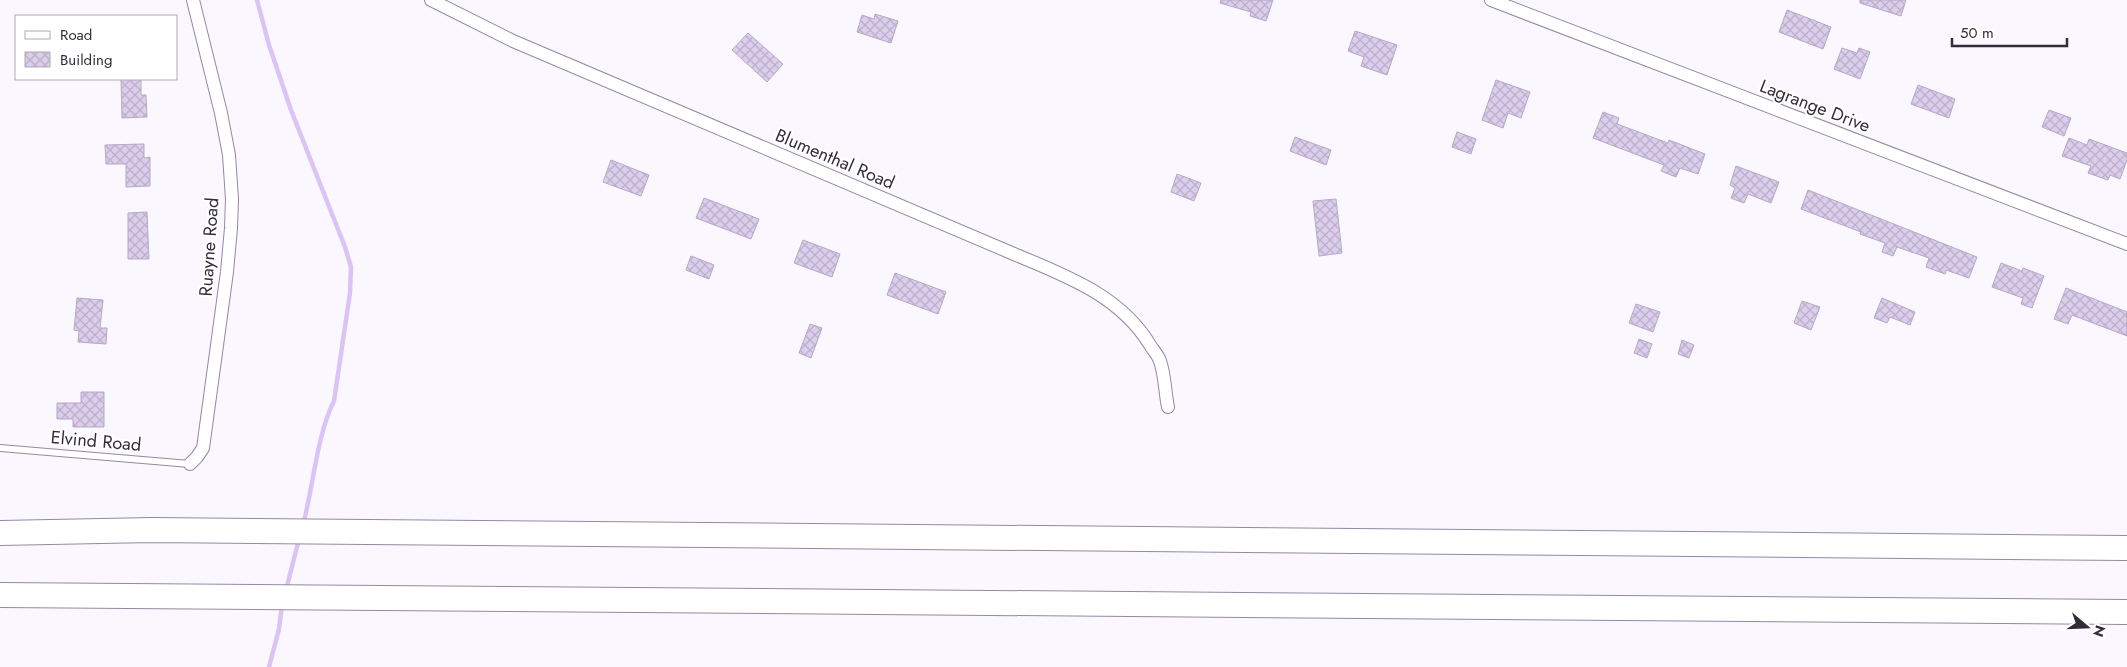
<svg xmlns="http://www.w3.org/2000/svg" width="2127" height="667" viewBox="0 0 2127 667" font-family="Jost,sans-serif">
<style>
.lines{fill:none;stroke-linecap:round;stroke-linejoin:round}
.stream{stroke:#dcc3f6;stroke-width:4.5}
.building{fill:url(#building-cross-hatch);stroke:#b6a9c5}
.service-casing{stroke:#9588a3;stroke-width:8}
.minor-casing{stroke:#9588a3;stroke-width:14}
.motorway-casing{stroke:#9588a3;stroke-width:26}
.service{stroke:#fff;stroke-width:6}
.minor{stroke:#fff;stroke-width:12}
.motorway{stroke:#fff;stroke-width:24}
.labels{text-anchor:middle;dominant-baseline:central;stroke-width:4.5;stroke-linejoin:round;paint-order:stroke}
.street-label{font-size:18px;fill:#322c38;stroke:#fff}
</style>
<defs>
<pattern id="building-cross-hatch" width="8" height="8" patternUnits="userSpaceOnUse" patternTransform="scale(1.25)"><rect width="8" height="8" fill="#dbcdeb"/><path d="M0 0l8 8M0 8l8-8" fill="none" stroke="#bcb0ca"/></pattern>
</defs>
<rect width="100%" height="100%" fill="#faf8fe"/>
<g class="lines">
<g class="stream">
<path d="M 257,0 L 269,45 L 291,110 L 345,247 L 351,267 L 350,293 L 334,401 C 317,434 313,488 303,525"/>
<polyline points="286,590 299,539"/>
<polyline points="269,667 279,629 282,605"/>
</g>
</g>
<g class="building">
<polygon points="1221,0 1273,0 1266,21 1250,16 1251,12 1220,3"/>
<polygon points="1860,0 1906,0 1901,16 1860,3"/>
<polygon points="1787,10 1831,27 1823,49 1779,32"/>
<polygon points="875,14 898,21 891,43 857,32 862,15 874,19"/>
<polygon points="1355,31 1397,45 1387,75 1361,66 1364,57 1348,51"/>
<polygon points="748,33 783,64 767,82 732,50"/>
<polygon points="1842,48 1857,53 1859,48 1870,52 1860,79 1834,69"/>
<polygon points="121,79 141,79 141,95 146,95 147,117 122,118"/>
<polygon points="1496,80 1530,92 1521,118 1508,113 1503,128 1482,120"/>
<polygon points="1918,85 1955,99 1949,118 1911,104"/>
<polygon points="2049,110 2071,118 2064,136 2042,127"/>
<polygon points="1603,112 1619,118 1617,124 1668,143 1669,140 1705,154 1698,174 1680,168 1676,177 1661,171 1664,165 1593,138"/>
<polygon points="1457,132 1476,139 1471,154 1452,147"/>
<polygon points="1295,137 1331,150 1326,165 1290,151"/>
<polygon points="2069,138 2087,145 2089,139 2127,153 2127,160 2120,179 2110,175 2108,180 2088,173 2091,166 2062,156"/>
<polygon points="144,144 144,158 150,157 150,186 126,187 126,164 106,164 105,145"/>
<polygon points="611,160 649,175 641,196 603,182"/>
<polygon points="1736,166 1779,182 1771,203 1748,194 1744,203 1731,198 1735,188 1730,185"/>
<polygon points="1177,174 1201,183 1194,201 1171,192"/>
<polygon points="1808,190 1977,257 1969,278 1946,270 1945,274 1926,267 1929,258 1897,247 1893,256 1882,252 1885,243 1860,234 1861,232 1801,209"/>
<polygon points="704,198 759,219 751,239 696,218"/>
<polygon points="1336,199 1342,253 1319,256 1313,201"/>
<polygon points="147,212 149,259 128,259 128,213"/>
<polygon points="803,240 840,254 832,277 794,263"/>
<polygon points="691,256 714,265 709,279 686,270"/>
<polygon points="2001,263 2022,271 2023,268 2044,276 2032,308 2021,304 2023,298 1992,287"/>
<polygon points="895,273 946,292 938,314 887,295"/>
<polygon points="2066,288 2127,312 2127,336 2072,315 2068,324 2054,319"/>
<polygon points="77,298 103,300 100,328 107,328 106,344 78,342 79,331 74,330"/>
<polygon points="1882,298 1915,312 1910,325 1890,317 1887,323 1874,318"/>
<polygon points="1802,301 1820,307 1811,330 1794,323"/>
<polygon points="1636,304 1660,312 1653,332 1629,323"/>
<polygon points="810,324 822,328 811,358 799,353"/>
<polygon points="1639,339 1652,344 1647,358 1634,353"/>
<polygon points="1682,340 1694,345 1689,358 1678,354"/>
<polygon points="81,392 104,392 104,427 73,427 73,419 57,419 57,403 81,403"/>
</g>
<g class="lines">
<g class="service-casing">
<polyline id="service" points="0,448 190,464"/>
</g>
<g class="minor-casing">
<g id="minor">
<path d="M 431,0 L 513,41 L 1014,254 C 1064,275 1120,295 1150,345 C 1153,350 1158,355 1160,361 C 1165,375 1165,393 1168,407"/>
<polyline points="1491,0 2127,244"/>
<polyline points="190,464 197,457 203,448 227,272 231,228 232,199 229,155 221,113 193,0"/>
</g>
</g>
<g class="motorway-casing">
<g id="motorway">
<polyline points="0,533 152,530 2127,548"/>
<polyline points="0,595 2127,612"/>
</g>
</g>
<use href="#service" class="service"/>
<use href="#minor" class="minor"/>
<use href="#motorway" class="motorway"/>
</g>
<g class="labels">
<g class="street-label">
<text transform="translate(1815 106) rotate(21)">Lagrange Drive</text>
<text transform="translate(835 159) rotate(23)">Blumenthal Road</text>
<text transform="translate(209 247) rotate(-86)">Ruayne Road</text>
<text transform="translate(96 441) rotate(5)">Elvind Road</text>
</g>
</g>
<rect x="15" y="15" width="162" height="65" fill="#ffffff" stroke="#adabaf"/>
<rect x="25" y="31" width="25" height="8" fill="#ffffff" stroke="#adabaf"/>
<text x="60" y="40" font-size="15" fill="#322c38">Road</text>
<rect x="25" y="52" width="25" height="15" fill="url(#building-cross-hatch)" stroke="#adabaf"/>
<text x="60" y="65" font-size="15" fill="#322c38">Building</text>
<g transform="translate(2087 627) rotate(109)" stroke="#ffffff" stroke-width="4" paint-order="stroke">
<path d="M0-4L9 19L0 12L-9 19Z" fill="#322c38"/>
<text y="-8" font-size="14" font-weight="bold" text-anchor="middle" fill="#322c38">N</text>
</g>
<path d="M1952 38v8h115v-8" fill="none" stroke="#322c38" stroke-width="2.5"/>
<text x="1960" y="38" font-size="15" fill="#322c38" stroke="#ffffff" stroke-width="4" paint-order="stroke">50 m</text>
</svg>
